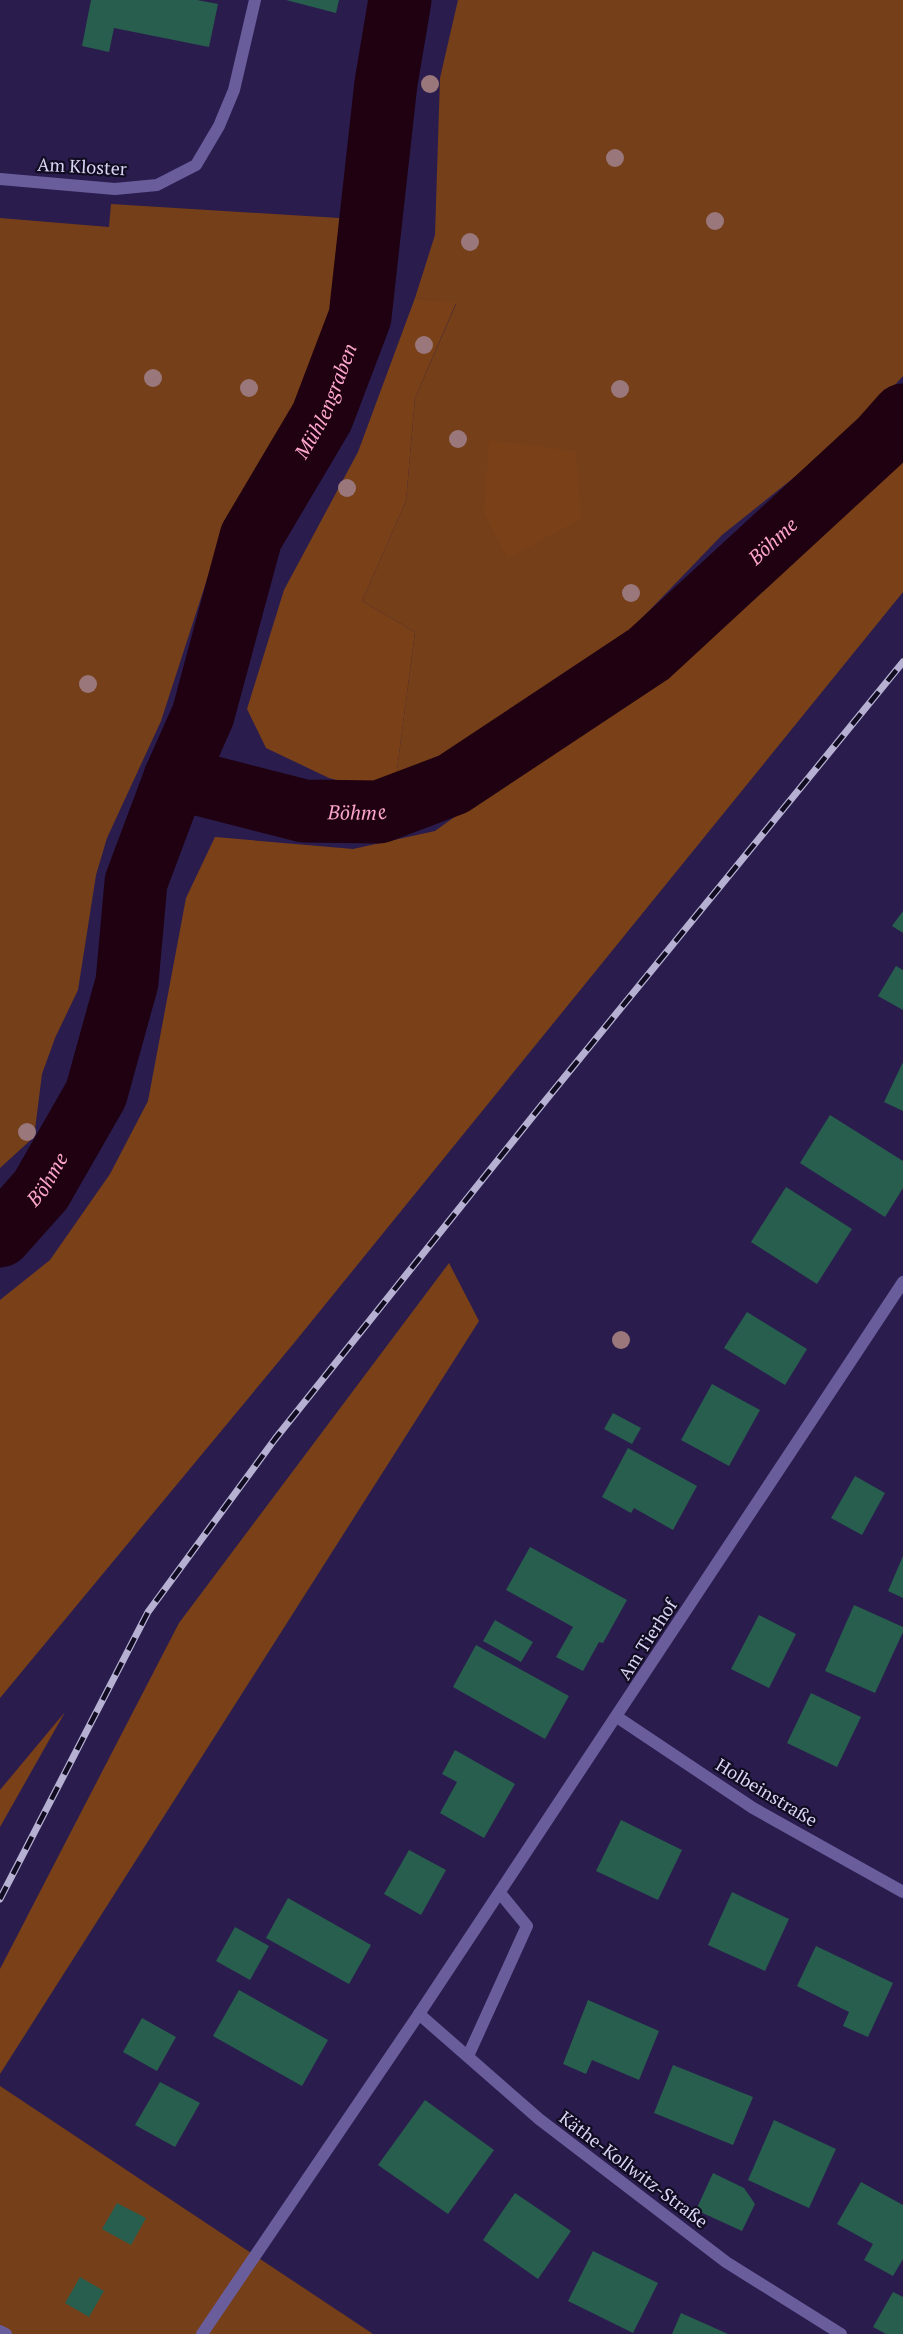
<svg xmlns="http://www.w3.org/2000/svg" width="903" height="2334" viewBox="0 0 903 2334" font-family="'PT Serif',serif">
<style>
.green{fill:#753f19}
.forest{fill:#7a4119}
.lines{fill:none;stroke-linecap:round;stroke-linejoin:round}
.river{stroke:#200111;stroke-width:63}
.building{fill:#285e4e}
.lane{stroke:#6a5d9c;stroke-width:12}
.street{stroke:#6a5d9c;stroke-width:12}
.rail-casing{stroke:#b6b1d3;stroke-width:7}
.rail{stroke:#110c21;stroke-width:4.5;stroke-dasharray:14;stroke-linecap:butt}
.tree{fill:#9a777b}
.labels{text-anchor:middle;dominant-baseline:central;stroke-width:4.5;stroke-linejoin:round;paint-order:stroke}
.street-label{font-size:18px;fill:#d9d5f4;stroke:#110c21}
.water-label{font-size:20px;font-style:italic;fill:#fea7cd;stroke:#110c21}
</style>
<rect width="100%" height="100%" fill="#2a1d4d"/>
<g class="green">
<polygon points="458,0 903,0 903,376 856,428 722,535 621,640 439,763 395,785 415,632 362,601 406,501 415,398 456,304 415,298 435,235 440,78"/>
<polygon points="111,204 355,219 333,320 303,411 224,527 161,721 107,838 96,875 78,990 55,1038 42,1074 34,1137 0,1168 0,218 109,227"/>
<polygon points="0,2086 373,2334 0,2334"/>
</g>
<g class="forest">
<polygon points="415,298 456,303 415,398 406,501 362,601 415,632 395,785 381,792 329,778 266,748 247,709 284,590 358,452"/>
<polygon points="489,440 576,451 581,519 508,558 484,514"/>
<polygon points="903,443 903,592 294,1343 0,1698 0,1300 50,1260 110,1174 148,1101 186,898 215,837 353,849 435,831 658,671"/>
<polygon points="449,1263 479,1321 0,2074 0,1969 179,1623"/>
<polygon points="65,1712 0,1827 0,1790"/>
</g>
<g class="lines">
<g class="river">
<path id="s1" d="M 175,778 L 304,811 L 379,812 L 453,784 L 649,654 L 880,441 L 903,415"/>
<path id="s2" d="M 0,1236 L 41,1190 L 96,1094 L 127,982 L 136,882 L 175,778 L 203,715 L 251,537 L 322,417 L 360,317 L 386,83 L 400,0"/>
</g>
</g>
<g class="building">
<polygon points="91,0 197,0 218,4 209,47 114,28 109,52 82,46"/>
<polygon points="286,0 339,0 336,13"/>
<polygon points="903,911 903,933 892,926"/>
<polygon points="896,966 903,970 903,1010 878,996"/>
<polygon points="903,1062 903,1111 884,1102"/>
<polygon points="830,1115 903,1161 903,1188 885,1217 800,1163"/>
<polygon points="786,1187 852,1229 817,1284 751,1242"/>
<polygon points="747,1312 807,1349 785,1385 724,1348"/>
<polygon points="712,1384 760,1410 729,1466 681,1440"/>
<polygon points="613,1413 641,1428 632,1444 604,1429"/>
<polygon points="628,1448 697,1486 673,1530 634,1508 631,1513 602,1497"/>
<polygon points="855,1476 885,1493 862,1535 831,1518"/>
<polygon points="530,1547 627,1600 603,1643 599,1642 583,1671 556,1657 573,1627 506,1590"/>
<polygon points="903,1556 903,1598 888,1591"/>
<polygon points="854,1605 903,1627 903,1632 875,1693 825,1671"/>
<polygon points="759,1615 796,1634 769,1688 731,1669"/>
<polygon points="495,1620 533,1642 521,1662 483,1641"/>
<polygon points="476,1645 569,1696 545,1739 453,1687"/>
<polygon points="811,1693 861,1717 837,1767 787,1743"/>
<polygon points="455,1750 515,1784 484,1838 440,1813 457,1782 442,1774"/>
<polygon points="621,1820 682,1850 658,1900 596,1871"/>
<polygon points="409,1850 446,1870 421,1915 384,1894"/>
<polygon points="732,1892 789,1919 765,1971 708,1945"/>
<polygon points="288,1898 371,1945 349,1984 266,1938"/>
<polygon points="235,1927 269,1946 250,1980 216,1961"/>
<polygon points="816,1946 893,1983 868,2037 843,2026 849,2012 797,1986"/>
<polygon points="239,1990 328,2040 302,2086 213,2036"/>
<polygon points="588,2000 659,2031 639,2080 592,2060 586,2074 563,2064"/>
<polygon points="142,2018 176,2037 157,2071 123,2052"/>
<polygon points="673,2065 753,2097 733,2145 654,2113"/>
<polygon points="160,2082 200,2103 175,2147 135,2125"/>
<polygon points="425,2100 494,2150 448,2214 378,2165"/>
<polygon points="774,2120 836,2149 809,2208 748,2180"/>
<polygon points="713,2173 744,2188 755,2204 742,2231 696,2210"/>
<polygon points="861,2182 903,2205 903,2259 893,2276 864,2260 873,2244 837,2224"/>
<polygon points="515,2193 571,2231 538,2279 483,2240"/>
<polygon points="117,2203 146,2218 131,2245 102,2229"/>
<polygon points="593,2251 658,2283 633,2333 568,2301"/>
<polygon points="80,2277 104,2291 89,2317 65,2303"/>
<polygon points="893,2292 903,2297 903,2334 886,2334 873,2327"/>
<polygon points="681,2313 728,2334 672,2334"/>
</g>
<g class="lines">
<g class="lane">
<polyline points="468,2056 527,1926 500,1893"/>
<polyline points="0,2331 6,2334"/>
<polyline points="202,2334 419,2014"/>
</g>
<g class="street">
<polyline points="0,179 115,189 157,185 196,165 219,126 234,90 255,0"/>
<polyline points="617,1717 753,1808 903,1892"/>
<polyline points="841,2334 726,2262 539,2119 419,2014 903,1282"/>
</g>
<g class="rail-casing">
<polyline id="rail" points="0,1899 148,1612 275,1439 541,1106 903,662"/>
</g>
<use href="#rail" class="rail"/>
</g>
<g class="tree">
<circle cx="430" cy="84" r="9"/>
<circle cx="615" cy="158" r="9"/>
<circle cx="715" cy="221" r="9"/>
<circle cx="470" cy="242" r="9"/>
<circle cx="424" cy="345" r="9"/>
<circle cx="153" cy="378" r="9"/>
<circle cx="249" cy="388" r="9"/>
<circle cx="620" cy="389" r="9"/>
<circle cx="458" cy="439" r="9"/>
<circle cx="347" cy="488" r="9"/>
<circle cx="631" cy="593" r="9"/>
<circle cx="88" cy="684" r="9"/>
<circle cx="27" cy="1132" r="9"/>
<circle cx="621" cy="1340" r="9"/>
</g>
<g class="labels">
<g class="street-label">
<text transform="translate(82 166) rotate(3)">Am Kloster</text>
<text transform="translate(647 1639) rotate(-57)">Am Tierhof</text>
<text transform="translate(767 1792) rotate(31)">Holbeinstraße</text>
<text transform="translate(634 2169) rotate(37)">Käthe-Kollwitz-Straße</text>
</g>
<g class="water-label">
<text stroke="none"><textPath href="#s2" startOffset="909">Mühlengraben</textPath></text>
<text stroke="none"><textPath href="#s1" startOffset="690">Böhme</textPath></text>
<text stroke="none"><textPath href="#s1" startOffset="186">Böhme</textPath></text>
<text stroke="none"><textPath href="#s2" startOffset="74">Böhme</textPath></text>
</g>
</g>
</svg>
